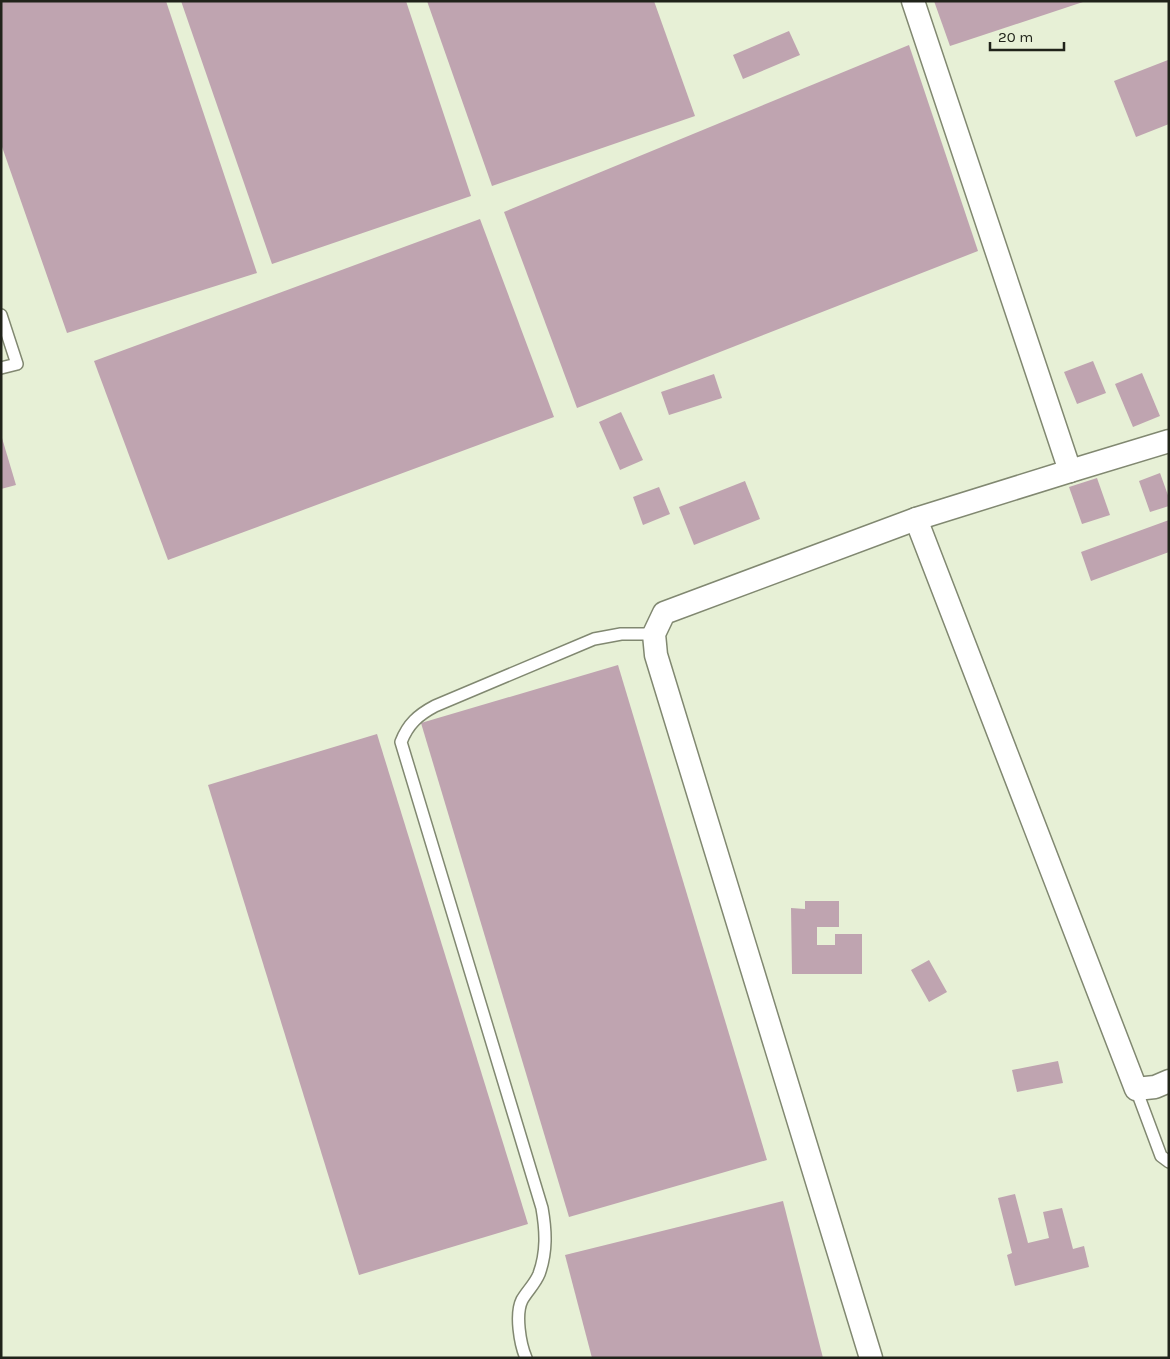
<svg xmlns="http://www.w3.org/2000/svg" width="1170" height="1359" viewBox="0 0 1170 1359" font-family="Karla,sans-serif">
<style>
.building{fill:#bfa4b0}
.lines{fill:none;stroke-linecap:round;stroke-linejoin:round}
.service-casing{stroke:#818871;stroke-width:14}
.minor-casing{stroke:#818871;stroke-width:25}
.service{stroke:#fff;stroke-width:11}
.minor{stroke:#fff;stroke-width:22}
</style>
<rect width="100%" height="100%" fill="#e7f0d6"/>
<g class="building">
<polygon points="1,1 166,1 257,273 67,333 1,144"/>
<polygon points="181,1 406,1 471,196 272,264"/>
<polygon points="427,1 654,1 695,116 492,186"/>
<polygon points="934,1 1083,1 1083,2 950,46"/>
<polygon points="789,31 800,55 743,79 733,55"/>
<polygon points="909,45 978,251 577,408 504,212"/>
<polygon points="1168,60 1169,124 1136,137 1114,81"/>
<polygon points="480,219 554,417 168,560 94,361"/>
<polygon points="1093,361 1106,393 1077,404 1064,372"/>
<polygon points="1142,373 1160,416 1133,427 1115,384"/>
<polygon points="714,374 722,398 669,415 661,392"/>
<polygon points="621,412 643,460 620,470 599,422"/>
<polygon points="2,438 16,485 1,489 1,439"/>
<polygon points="1160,473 1169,498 1169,506 1150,512 1139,481"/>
<polygon points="1097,478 1110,515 1082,524 1069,487"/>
<polygon points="745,481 760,519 694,545 679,507"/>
<polygon points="659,487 670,514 643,525 633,497"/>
<polygon points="1169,520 1169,552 1091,581 1081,552"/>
<polygon points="618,665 767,1160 569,1217 421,723"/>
<polygon points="377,734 528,1224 359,1275 208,785"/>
<polygon points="805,901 839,901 839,927 817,927 817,945 835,945 835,934 862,934 862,974 792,974 791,908 805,909"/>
<polygon points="929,960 947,992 929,1002 911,970"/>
<polygon points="1058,1061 1063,1083 1017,1092 1012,1070"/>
<polygon points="1015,1194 1028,1243 1049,1238 1043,1212 1062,1208 1073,1249 1084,1246 1089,1267 1015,1286 1007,1255 1012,1253 998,1198"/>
<polygon points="783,1201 823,1358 592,1358 565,1255"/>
</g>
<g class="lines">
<g class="service-casing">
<g id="service">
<polyline points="1,315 17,364 1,368"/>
<polyline points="1136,1089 1161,1156 1169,1162"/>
<path d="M 526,1358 C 520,1344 515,1314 522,1300 C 527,1291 535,1284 539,1274 C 547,1252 546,1231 542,1208 L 401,742 C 408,724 418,715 435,706 L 594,639 L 621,634 L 654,634"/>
</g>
</g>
<g class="minor-casing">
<g id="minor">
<polyline points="1070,471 1169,441"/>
<polyline points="916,519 1136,1089 1155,1087 1169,1081"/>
<polyline points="871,1358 656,655 654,634 664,613 916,519 1070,471 913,1"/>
</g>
</g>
<use href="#service" class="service"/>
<use href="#minor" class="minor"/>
</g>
<rect width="1170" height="1359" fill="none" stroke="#20231a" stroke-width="5"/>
<path d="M990 42v8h74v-8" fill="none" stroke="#20231a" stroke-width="2.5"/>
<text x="998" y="42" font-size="15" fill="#20231a" stroke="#e7f0d6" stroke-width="4" paint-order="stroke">20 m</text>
</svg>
